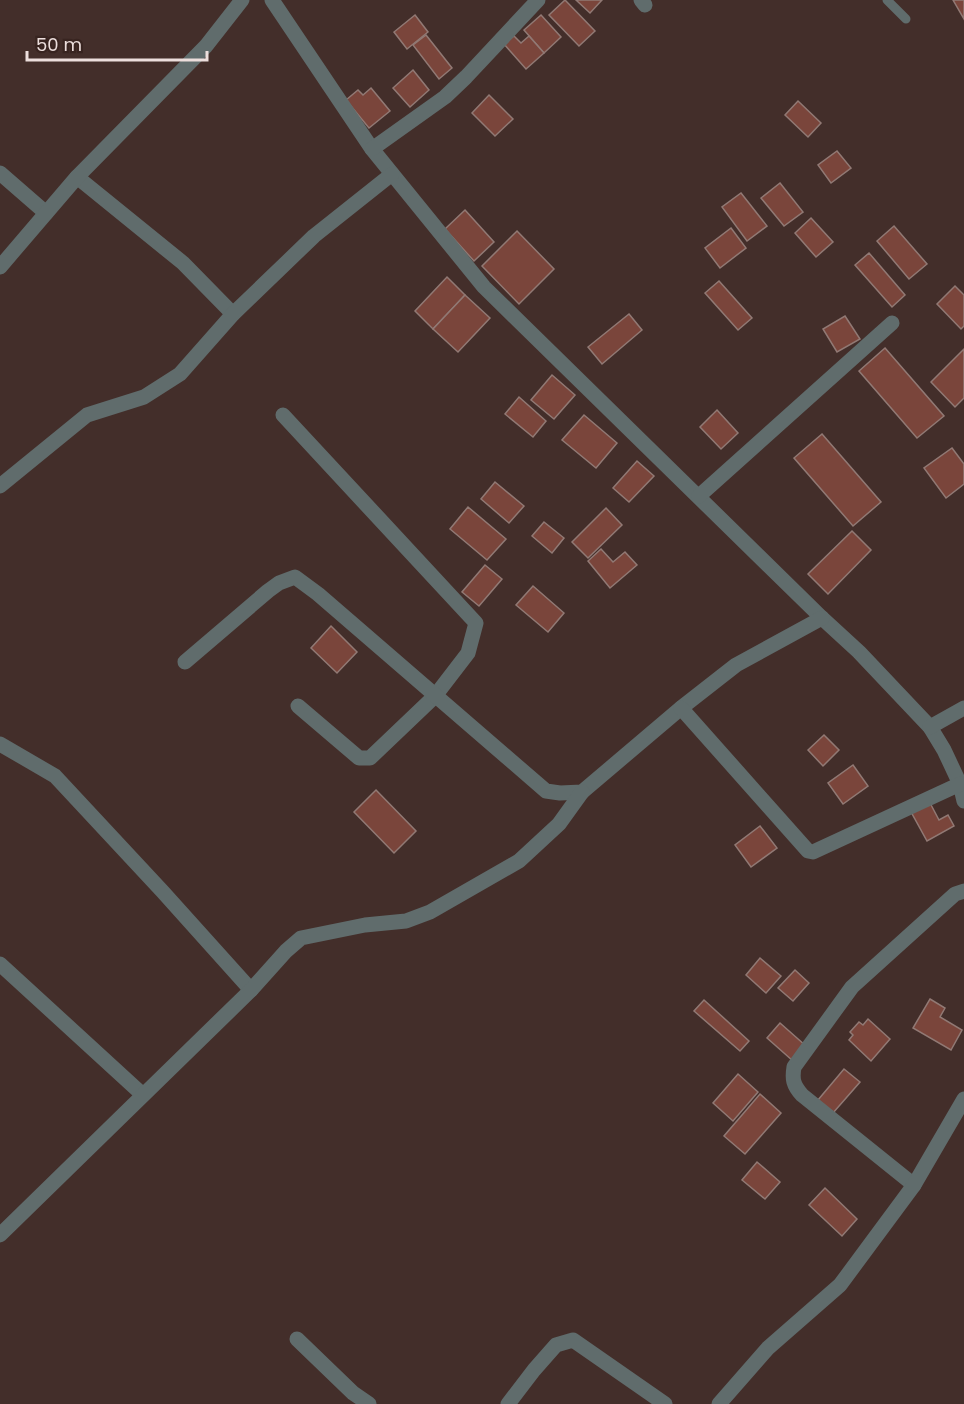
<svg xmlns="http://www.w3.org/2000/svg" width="964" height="1404" viewBox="0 0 964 1404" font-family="Poppins,sans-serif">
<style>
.building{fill:#7a453b;stroke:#917974;stroke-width:1.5}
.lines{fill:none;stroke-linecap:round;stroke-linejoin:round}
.service{stroke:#606c6c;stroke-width:9}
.minor{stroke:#606c6c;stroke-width:15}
</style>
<rect width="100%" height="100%" fill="#432e2a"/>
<g class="building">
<polygon points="565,0 595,31 579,46 549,15"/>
<polygon points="576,0 602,0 590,13"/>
<polygon points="953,0 964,0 964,19"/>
<polygon points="415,15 428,32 407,49 394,32"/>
<polygon points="541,15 561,37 544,53 524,30"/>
<polygon points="426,35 452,68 439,79 413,45"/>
<polygon points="514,36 521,43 529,36 544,53 526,69 504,44"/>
<polygon points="413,70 429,90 410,107 393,88"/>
<polygon points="371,88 390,111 369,128 346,100 358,90 363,95"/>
<polygon points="489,95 513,119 495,136 472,113"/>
<polygon points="798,101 821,123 808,137 785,115"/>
<polygon points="837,151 851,168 831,183 818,165"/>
<polygon points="780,183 803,212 784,226 761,198"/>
<polygon points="741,193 767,226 747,241 722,207"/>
<polygon points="465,210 494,242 474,261 445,229"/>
<polygon points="811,218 833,242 816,257 795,233"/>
<polygon points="894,226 927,264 909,279 877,241"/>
<polygon points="731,228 746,248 720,268 705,248"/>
<polygon points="517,231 554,269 519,304 482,266"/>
<polygon points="869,253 905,295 892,307 855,265"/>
<polygon points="447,277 465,295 433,329 415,311"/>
<polygon points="719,281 752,318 738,330 705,293"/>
<polygon points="955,286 964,295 964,326 961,329 937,304"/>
<polygon points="465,295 490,318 458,352 433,329"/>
<polygon points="629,314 642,330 602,364 588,347"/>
<polygon points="845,316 860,339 837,352 823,329"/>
<polygon points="885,348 944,416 917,438 859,371"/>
<polygon points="964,349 964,398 955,407 931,382"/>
<polygon points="552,375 575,395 554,419 531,400"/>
<polygon points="519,397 546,421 533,437 505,414"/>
<polygon points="717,410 738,433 721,449 700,427"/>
<polygon points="584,415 617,443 596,468 562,440"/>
<polygon points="822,434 881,502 853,526 794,458"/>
<polygon points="952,448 964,464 964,484 946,498 924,468"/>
<polygon points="637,461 654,476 629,502 613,488"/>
<polygon points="495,482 524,506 509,523 481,499"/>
<polygon points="468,507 506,539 487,560 450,529"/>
<polygon points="606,508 622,525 588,558 572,542"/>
<polygon points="544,522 564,538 552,553 532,536"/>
<polygon points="852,531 871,550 828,594 808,574"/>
<polygon points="601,549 613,562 625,552 637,565 610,588 588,561"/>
<polygon points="485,565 502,579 479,606 462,592"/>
<polygon points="533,586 564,613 548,632 516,605"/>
<polygon points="331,626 357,652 337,673 311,648"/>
<polygon points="824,735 839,750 823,766 808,750"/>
<polygon points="853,765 868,786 843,804 828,783"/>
<polygon points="376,790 416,831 394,853 354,812"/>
<polygon points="929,801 939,820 948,815 954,826 927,841 910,810"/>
<polygon points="760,826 777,848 751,867 735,845"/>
<polygon points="760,958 781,976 766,993 746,975"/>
<polygon points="795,970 809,983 793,1001 778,988"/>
<polygon points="930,999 945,1008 940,1017 962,1030 951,1050 913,1028"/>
<polygon points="704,1000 749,1041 740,1051 694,1011"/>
<polygon points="868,1019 890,1039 871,1061 849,1040 853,1035 850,1032 859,1022 863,1025"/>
<polygon points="780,1023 806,1046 793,1061 767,1038"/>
<polygon points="844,1069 860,1082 833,1113 818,1100"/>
<polygon points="738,1074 758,1092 733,1121 713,1103"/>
<polygon points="760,1094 781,1113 745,1154 724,1136"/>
<polygon points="757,1162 780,1182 765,1199 742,1180"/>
<polygon points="825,1188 857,1219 842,1236 809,1205"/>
</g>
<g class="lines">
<polyline class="service" points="887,0 906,19"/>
<g class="minor">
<polyline points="272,0 372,149 484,287 822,618 859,652 930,727 944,750 960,784 964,801"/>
<polyline points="641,0 645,5"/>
<polyline points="372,149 445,97 466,77 538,0"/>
<polyline points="0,173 46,213"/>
<polyline points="77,177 183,263 233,314"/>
<polyline points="0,267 77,177 206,46 242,0"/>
<polyline points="283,415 476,623 468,653 435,696 370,758 359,758 298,706"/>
<polyline points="0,486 87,415 144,397 180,374 233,314 314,236 392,174"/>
<polyline points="699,496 892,323"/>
<polyline points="185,662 268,591 279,583 295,577 318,594 546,791 560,793 582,792 681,708 736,665 822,618"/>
<polyline points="681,708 808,851 813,852 960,784"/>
<polyline points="930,727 964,708"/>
<polyline points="0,744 55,776 163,892 251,990"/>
<polyline points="0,964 143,1095"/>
<path d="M 914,1185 L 802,1095 C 793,1085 792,1079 794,1067 L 852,987 L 955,894 L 964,891"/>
<polyline points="0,1235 251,990 286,951 301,938 365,925 406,921 430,912 519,861 559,824 582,792"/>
<polyline points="297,1339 353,1393 369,1404"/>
<polyline points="508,1404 534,1370 556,1345 573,1340 665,1404"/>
<polyline points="719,1404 768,1348 840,1285 914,1185 964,1099"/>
</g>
</g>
<path d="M27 51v9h180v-9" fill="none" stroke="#ecdedc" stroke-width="3"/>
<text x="36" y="51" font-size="18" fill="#ecdedc" stroke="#382420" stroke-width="4.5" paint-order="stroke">50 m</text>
</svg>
